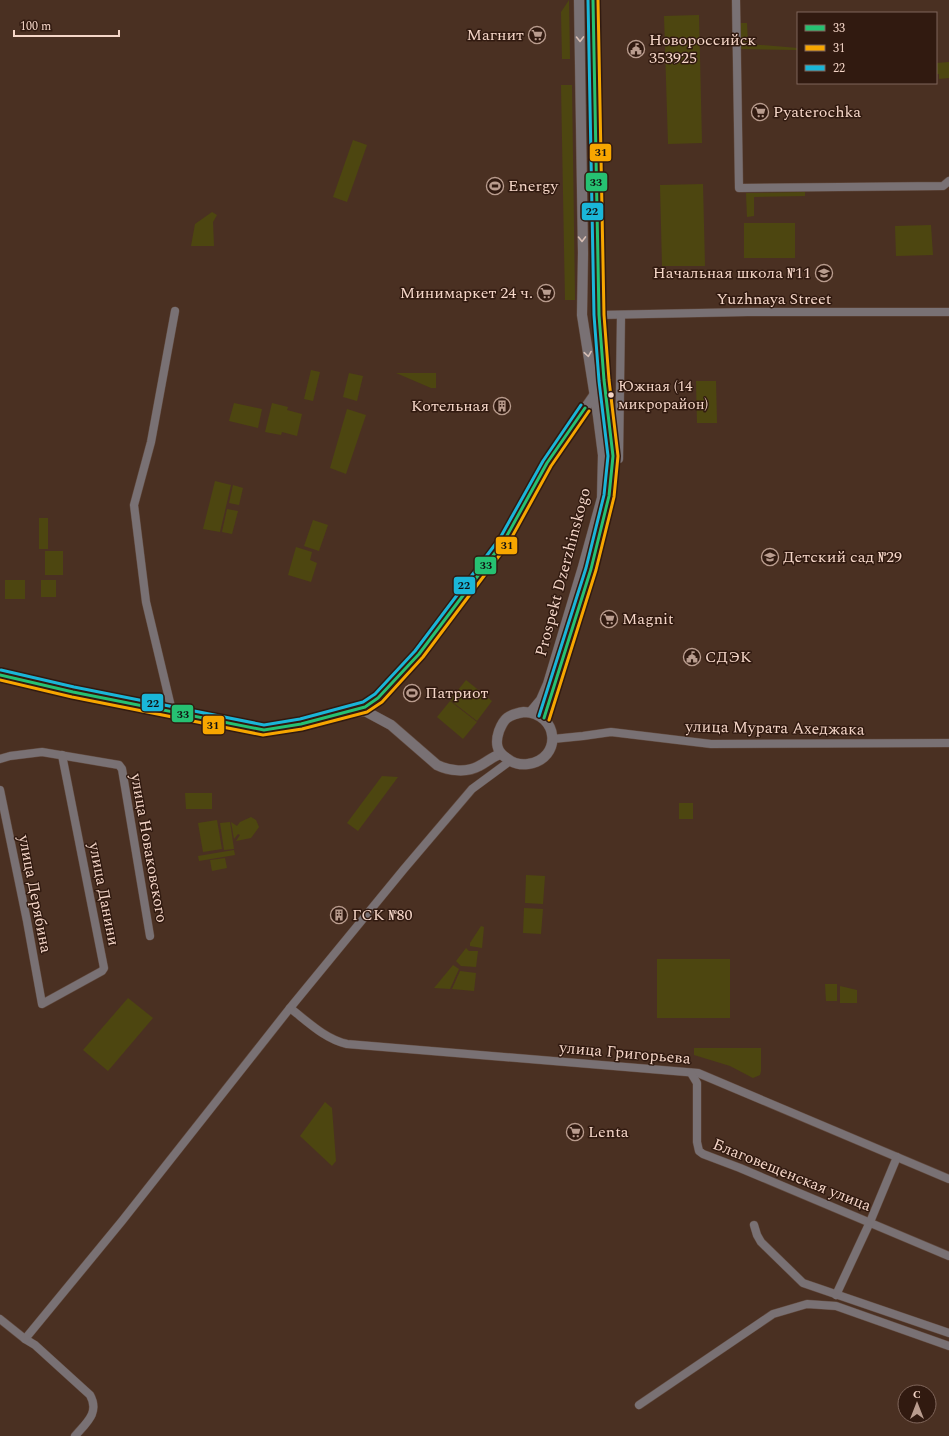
<svg xmlns="http://www.w3.org/2000/svg" width="949" height="1436" viewBox="0 0 949 1436" font-family="Spectral,serif">
<style>
.green{fill:#4d4610}
.lines{fill:none;stroke-linecap:round;stroke-linejoin:round}
.minor-casing{stroke:#624b40;stroke-width:9}
.tertiary-casing{stroke:#624b40;stroke-width:11}
.minor{stroke:#797174;stroke-width:8}
.tertiary{stroke:#797174;stroke-width:10}
.bus-1-casing{stroke:#311a10;stroke-width:6}
.bus-2-casing{stroke:#311a10;stroke-width:6}
.bus-3-casing{stroke:#311a10;stroke-width:6}
.bus-1{stroke:#26c172;stroke-width:3}
.bus-2{stroke:#f7a600;stroke-width:3}
.bus-3{stroke:#1ab6d8;stroke-width:3}
.oneway{stroke:#d6bdb3}
.bus-dot{fill:#f5d6c8;stroke:#311a10;stroke-width:1.5}
.labels{text-anchor:middle;dominant-baseline:central;stroke-width:3;stroke-linejoin:round;paint-order:stroke}
.bus-label{font-size:15px;fill:#f5d6c8;stroke:#311a10;text-anchor:start}
.poi-label{font-size:16px;fill:#f5d6c8;stroke:#311a10;text-anchor:start}
.street-label{font-size:16px;fill:#f5d6c8;stroke:#311a10}
.line-badge{stroke:#311a10;stroke-width:1.5}
.pale-badge-label{font-size:11px;text-anchor:middle;font-weight:bold;fill:#111}
</style>
<rect width="100%" height="100%" fill="#4a3022"/>
<g class="green">
<polygon points="569,0 570,59 562,59 561,12"/>
<polygon points="699,15 702,143 668,144 664,16"/>
<polygon points="739,23 747,23 748,44 798,48 798,50 740,49"/>
<polygon points="949,62 949,78 939,79 939,74 936,74 936,63"/>
<polygon points="561,85 572,85 575,300 565,300"/>
<polygon points="353,140 367,145 347,202 333,197"/>
<polygon points="703,184 705,266 662,266 660,185"/>
<polygon points="805,192 805,196 754,197 754,216 747,217 746,193"/>
<polygon points="212,212 217,215 213,222 214,246 191,246 195,224"/>
<rect x="744" y="223" width="51" height="35"/>
<polygon points="931,225 933,255 896,256 895,226"/>
<polygon points="311,370 320,372 313,401 304,399"/>
<polygon points="349,373 363,376 357,401 343,397"/>
<polygon points="396,373 436,373 436,388 431,388"/>
<polygon points="696,381 716,381 717,423 697,423"/>
<polygon points="234,403 262,409 258,428 229,421"/>
<polygon points="272,403 288,407 287,410 302,414 297,436 282,432 281,435 265,432"/>
<polygon points="347,409 366,415 346,474 330,468"/>
<polygon points="215,481 231,485 220,532 203,529"/>
<polygon points="233,485 243,488 239,505 229,503"/>
<polygon points="227,509 238,511 232,534 222,532"/>
<rect x="39" y="518" width="9" height="31"/>
<polygon points="313,520 328,525 319,551 304,546"/>
<polygon points="296,547 312,552 310,560 317,563 311,582 288,575"/>
<rect x="45" y="551" width="18" height="24"/>
<rect x="5" y="580" width="20" height="19"/>
<rect x="41" y="580" width="15" height="17"/>
<polygon points="466,680 492,701 477,721 450,700"/>
<polygon points="450,701 477,722 463,739 437,717"/>
<polygon points="382,776 398,777 358,831 347,823"/>
<polygon points="185,793 212,793 212,809 186,809"/>
<rect x="679" y="803" width="14" height="16"/>
<polygon points="251,817 256,820 259,827 251,838 236,841 240,835 238,834 234,839 231,822 237,826 240,822"/>
<polygon points="217,820 222,849 203,852 198,823"/>
<polygon points="230,822 234,849 224,850 220,823"/>
<polygon points="234,850 235,855 199,861 198,856"/>
<polygon points="225,858 227,868 212,871 210,860"/>
<polygon points="526,875 545,876 543,904 525,903"/>
<polygon points="524,908 543,909 541,934 523,933"/>
<polygon points="481,926 484,927 482,948 470,946 470,943"/>
<polygon points="466,948 469,951 478,951 476,967 461,966 456,961"/>
<rect x="657" y="959" width="73" height="59"/>
<polygon points="453,965 459,969 450,989 434,988"/>
<polygon points="460,971 476,973 474,991 452,989"/>
<polygon points="825,984 837,984 837,1001 826,1001"/>
<polygon points="840,986 857,990 857,1003 840,1003"/>
<polygon points="128,998 153,1018 108,1071 83,1050"/>
<polygon points="694,1048 761,1048 761,1071 760,1075 753,1078 751,1077 730,1066 694,1055"/>
<polygon points="325,1102 332,1108 336,1161 332,1166 300,1136"/>
</g>
<g class="lines">
<g class="minor-casing">
<g id="minor">
<polyline points="736,0 739,188 943,186 949,181"/>
<polyline points="599,315 748,312 949,312"/>
<polyline points="619,459 621,315"/>
<polyline points="172,711 146,602 134,505 151,442 175,311"/>
<polyline points="553,739 583,736 611,732 711,744 949,743"/>
<polyline points="0,759 10,756 42,752 119,765 122,769 150,936"/>
<polyline points="0,790 27,921 42,1004 102,971 104,968 62,755"/>
<path d="M 290,1008 C 308,1022 325,1039 347,1044 L 698,1073 L 949,1179"/>
<polyline points="691,1073 697,1083 697,1142 699,1151 703,1154 740,1168 949,1256"/>
<polyline points="754,1225 757,1235 761,1242 803,1283 949,1333"/>
<polyline points="836,1295 870,1222 897,1157"/>
<path d="M 0,1319 L 25,1339 L 35,1345 L 90,1395 C 100,1413 86,1423 75,1436"/>
<polyline points="25,1339 122,1221 290,1008 404,869 472,789 510,761"/>
<polyline points="639,1405 773,1314 807,1304 836,1306 949,1346"/>
</g>
</g>
<g class="tertiary-casing">
<g id="tertiary">
<polyline points="0,675 73,692 264,730 301,724 365,707 378,698 388,688 419,654 504,541 547,463 595,394"/>
<path d="M 357,712 L 365,711 L 391,725 L 437,765 C 449,771 467,773 479,766 C 487,762 493,756 501,754"/>
<path d="M 524,712 C 559,713 563,759 528,764 C 520,765 514,764 508,759 C 496,752 495,743 499,731 C 501,726 503,721 507,718 C 512,714 518,713 524,712 Z"/>
<polyline points="531,712 541,700 548,684 583,567 602,498 603,455 598,416 582,315 583,253 579,0"/>
<polyline points="544,718 591,569 609,496 613,456 604,380 599,315 593,0"/>
</g>
</g>
<use href="#minor" class="minor"/>
<use href="#tertiary" class="tertiary"/>
<g class="bus-1-casing">
<g id="bus-1">
<polyline points="0,675 73,692 264,730 301,724 365,707 378,698 419,654 504,541 547,463 585,408"/>
<polyline points="544,718 591,569 609,496 613,456 604,380 599,315 593,0"/>
</g>
</g>
<g class="bus-2-casing">
<g id="bus-2">
<polyline points="0,680 72,697 263,735 302,729 367,712 382,702 423,657 508,544 551,466 589,411"/>
<polyline points="549,720 596,570 614,497 618,456 609,380 604,315 598,0"/>
</g>
</g>
<g class="bus-3-casing">
<g id="bus-3">
<polyline points="1,670 74,687 264,725 300,719 363,702 375,694 415,651 500,538 543,461 581,405"/>
<polyline points="539,716 586,568 604,495 608,456 599,381 594,315 588,0"/>
</g>
</g>
<use href="#bus-1" class="bus-1"/>
<use href="#bus-2" class="bus-2"/>
<use href="#bus-3" class="bus-3"/>
</g>
<defs><path id="oneway-chevron" d="M-2-3.5L2.5 0L-2 3.5" fill="none" stroke-width="1.6" stroke-linecap="round" stroke-linejoin="round"/></defs>
<g class="oneway">
<use href="#oneway-chevron" transform="translate(580 39) rotate(89)"/>
<use href="#oneway-chevron" transform="translate(582 239) rotate(89)"/>
<use href="#oneway-chevron" transform="translate(588 354) rotate(81)"/>
</g>
<defs>
<g id="supermarket-ring" transform="scale(0.9)"><circle r="9.5" fill="#311a10" stroke="#b99c8e" stroke-width="1.5"/><path d="M-6-5.5h2.5l.6 2H6L4.5 2H-2.5L-4.4-4H-6ZM-1.5 3.2a1.3 1.3 0 1 0 .1 0ZM3 3.2a1.3 1.3 0 1 0 .1 0Z" fill="#b99c8e"/></g>
<g id="civic-ring" transform="scale(0.9)"><circle r="9.5" fill="#311a10" stroke="#b99c8e" stroke-width="1.5"/><path d="M-.6-6.5H3V-4.5H.6V-3L4-1V1h2V6H-6V1h2V-1L-.6-3ZM-1.2 2.5V6h2.4V2.5Z" fill="#b99c8e"/></g>
<g id="stadium-ring" transform="scale(0.9)"><circle r="9.5" fill="#311a10" stroke="#b99c8e" stroke-width="1.5"/><path d="M0-5a6.5 5 0 1 0 0 10a6.5 5 0 1 0 0-10ZM-3.5-1.8h7v3.6h-7Z" fill="#b99c8e"/></g>
<g id="school-ring" transform="scale(0.9)"><circle r="9.5" fill="#311a10" stroke="#b99c8e" stroke-width="1.5"/><path d="M0-5L7-2L0 1L-7-2ZM-4 1L0 2.5L4 1V4Q0 6-4 4Z" fill="#b99c8e"/></g>
<g id="building-ring" transform="scale(0.9)"><circle r="9.5" fill="#311a10" stroke="#b99c8e" stroke-width="1.5"/><path d="M-4-6H4V6H1V3H-1V6H-4ZM-2.5-4.3h1.7v1.8h-1.7ZM.8-4.3h1.7v1.8H.8ZM-2.5-1h1.7V.8h-1.7ZM.8-1h1.7V.8H.8Z" fill="#b99c8e"/></g>
</defs>
<g fill-rule="evenodd">
<use href="#supermarket-ring" x="537" y="35"/>
<use href="#civic-ring" x="636" y="49"/>
<use href="#supermarket-ring" x="760" y="112"/>
<use href="#stadium-ring" x="495" y="186"/>
<use href="#school-ring" x="824" y="273"/>
<use href="#supermarket-ring" x="546" y="293"/>
<use href="#building-ring" x="502" y="406"/>
<use href="#school-ring" x="770" y="557"/>
<use href="#supermarket-ring" x="609" y="619"/>
<use href="#civic-ring" x="692" y="657"/>
<use href="#stadium-ring" x="412" y="693"/>
<use href="#building-ring" x="339" y="915"/>
<use href="#supermarket-ring" x="575" y="1132"/>
</g>
<circle class="bus-dot" cx="611" cy="395" r="3.5"/>
<g class="labels">
<g class="bus-label">
<text x="618" y="386">Южная (14<tspan x="618" dy="18">микрорайон)</tspan></text>
</g>
<g class="poi-label">
<text x="524" y="35" text-anchor="end">Магнит</text>
<text x="649" y="40">Новороссийск<tspan x="649" dy="18">353925</tspan></text>
<text x="773" y="112">Pyaterochka</text>
<text x="508" y="186">Energy</text>
<text x="811" y="273" text-anchor="end">Начальная школа №11</text>
<text x="533" y="293" text-anchor="end">Минимаркет 24 ч.</text>
<text x="489" y="406" text-anchor="end">Котельная</text>
<text x="783" y="557">Детский сад №29</text>
<text x="622" y="619">Magnit</text>
<text x="705" y="657">СДЭК</text>
<text x="425" y="693">Патриот</text>
<text x="352" y="915">ГСК №80</text>
<text x="588" y="1132">Lenta</text>
</g>
<g class="street-label">
<text x="774" y="299">Yuzhnaya Street</text>
<text transform="translate(563 572) rotate(-75)">Prospekt Dzerzhinskogo</text>
<text transform="translate(775 728) rotate(1)">улица Мурата Ахеджака</text>
<text transform="translate(149 848) rotate(80)">улица Новаковского</text>
<text transform="translate(35 894) rotate(79)">улица Дерябина</text>
<text transform="translate(104 894) rotate(79)">улица Данини</text>
<text transform="translate(625 1053) rotate(5)">улица Григорьева</text>
<text transform="translate(792 1175) rotate(22)">Благовещенская улица</text>
</g>
</g>
<g class="line-badge">
<rect x="589" y="143" width="23" height="19" rx="4" fill="#f7a600"/>
<rect x="585" y="172" width="23" height="20" rx="4" fill="#26c172"/>
<rect x="581" y="202" width="23" height="19" rx="4" fill="#1ab6d8"/>
<rect x="495" y="536" width="23" height="19" rx="4" fill="#f7a600"/>
<rect x="474" y="556" width="23" height="19" rx="4" fill="#26c172"/>
<rect x="453" y="576" width="23" height="19" rx="4" fill="#1ab6d8"/>
<rect x="141" y="693" width="23" height="19" rx="4" fill="#1ab6d8"/>
<rect x="171" y="704" width="23" height="19" rx="4" fill="#26c172"/>
<rect x="202" y="715" width="23" height="20" rx="4" fill="#f7a600"/>
</g>
<g class="pale-badge-label">
<text x="601" y="156">31</text>
<text x="596" y="186">33</text>
<text x="592" y="215">22</text>
<text x="507" y="549">31</text>
<text x="486" y="569">33</text>
<text x="464" y="589">22</text>
<text x="153" y="707">22</text>
<text x="183" y="718">33</text>
<text x="213" y="729">31</text>
</g>
<rect x="797" y="12" width="140" height="72" fill="#311a10" stroke="#7f655a"/>
<rect x="805" y="25" width="20" height="6" fill="#26c172" stroke="#7f655a"/>
<text x="833" y="32" font-size="12" fill="#f5d6c8">33</text>
<rect x="805" y="45" width="20" height="6" fill="#f7a600" stroke="#7f655a"/>
<text x="833" y="52" font-size="12" fill="#f5d6c8">31</text>
<rect x="805" y="65" width="20" height="6" fill="#1ab6d8" stroke="#7f655a"/>
<text x="833" y="72" font-size="12" fill="#f5d6c8">22</text>
<g transform="translate(917 1404)"><circle r="19" fill="#311a10" stroke="#7f655a"/>
<path d="M0-3L7 15L0 10L-7 15Z" fill="#b99c8e"/>
<text y="-6" font-size="11" font-weight="bold" text-anchor="middle" fill="#f5d6c8">С</text>
</g>
<path d="M14 30v6h105v-6" fill="none" stroke="#f5d6c8" stroke-width="2"/>
<text x="20" y="30" font-size="12" fill="#f5d6c8" stroke="#311a10" stroke-width="3" paint-order="stroke">100 m</text>
</svg>
